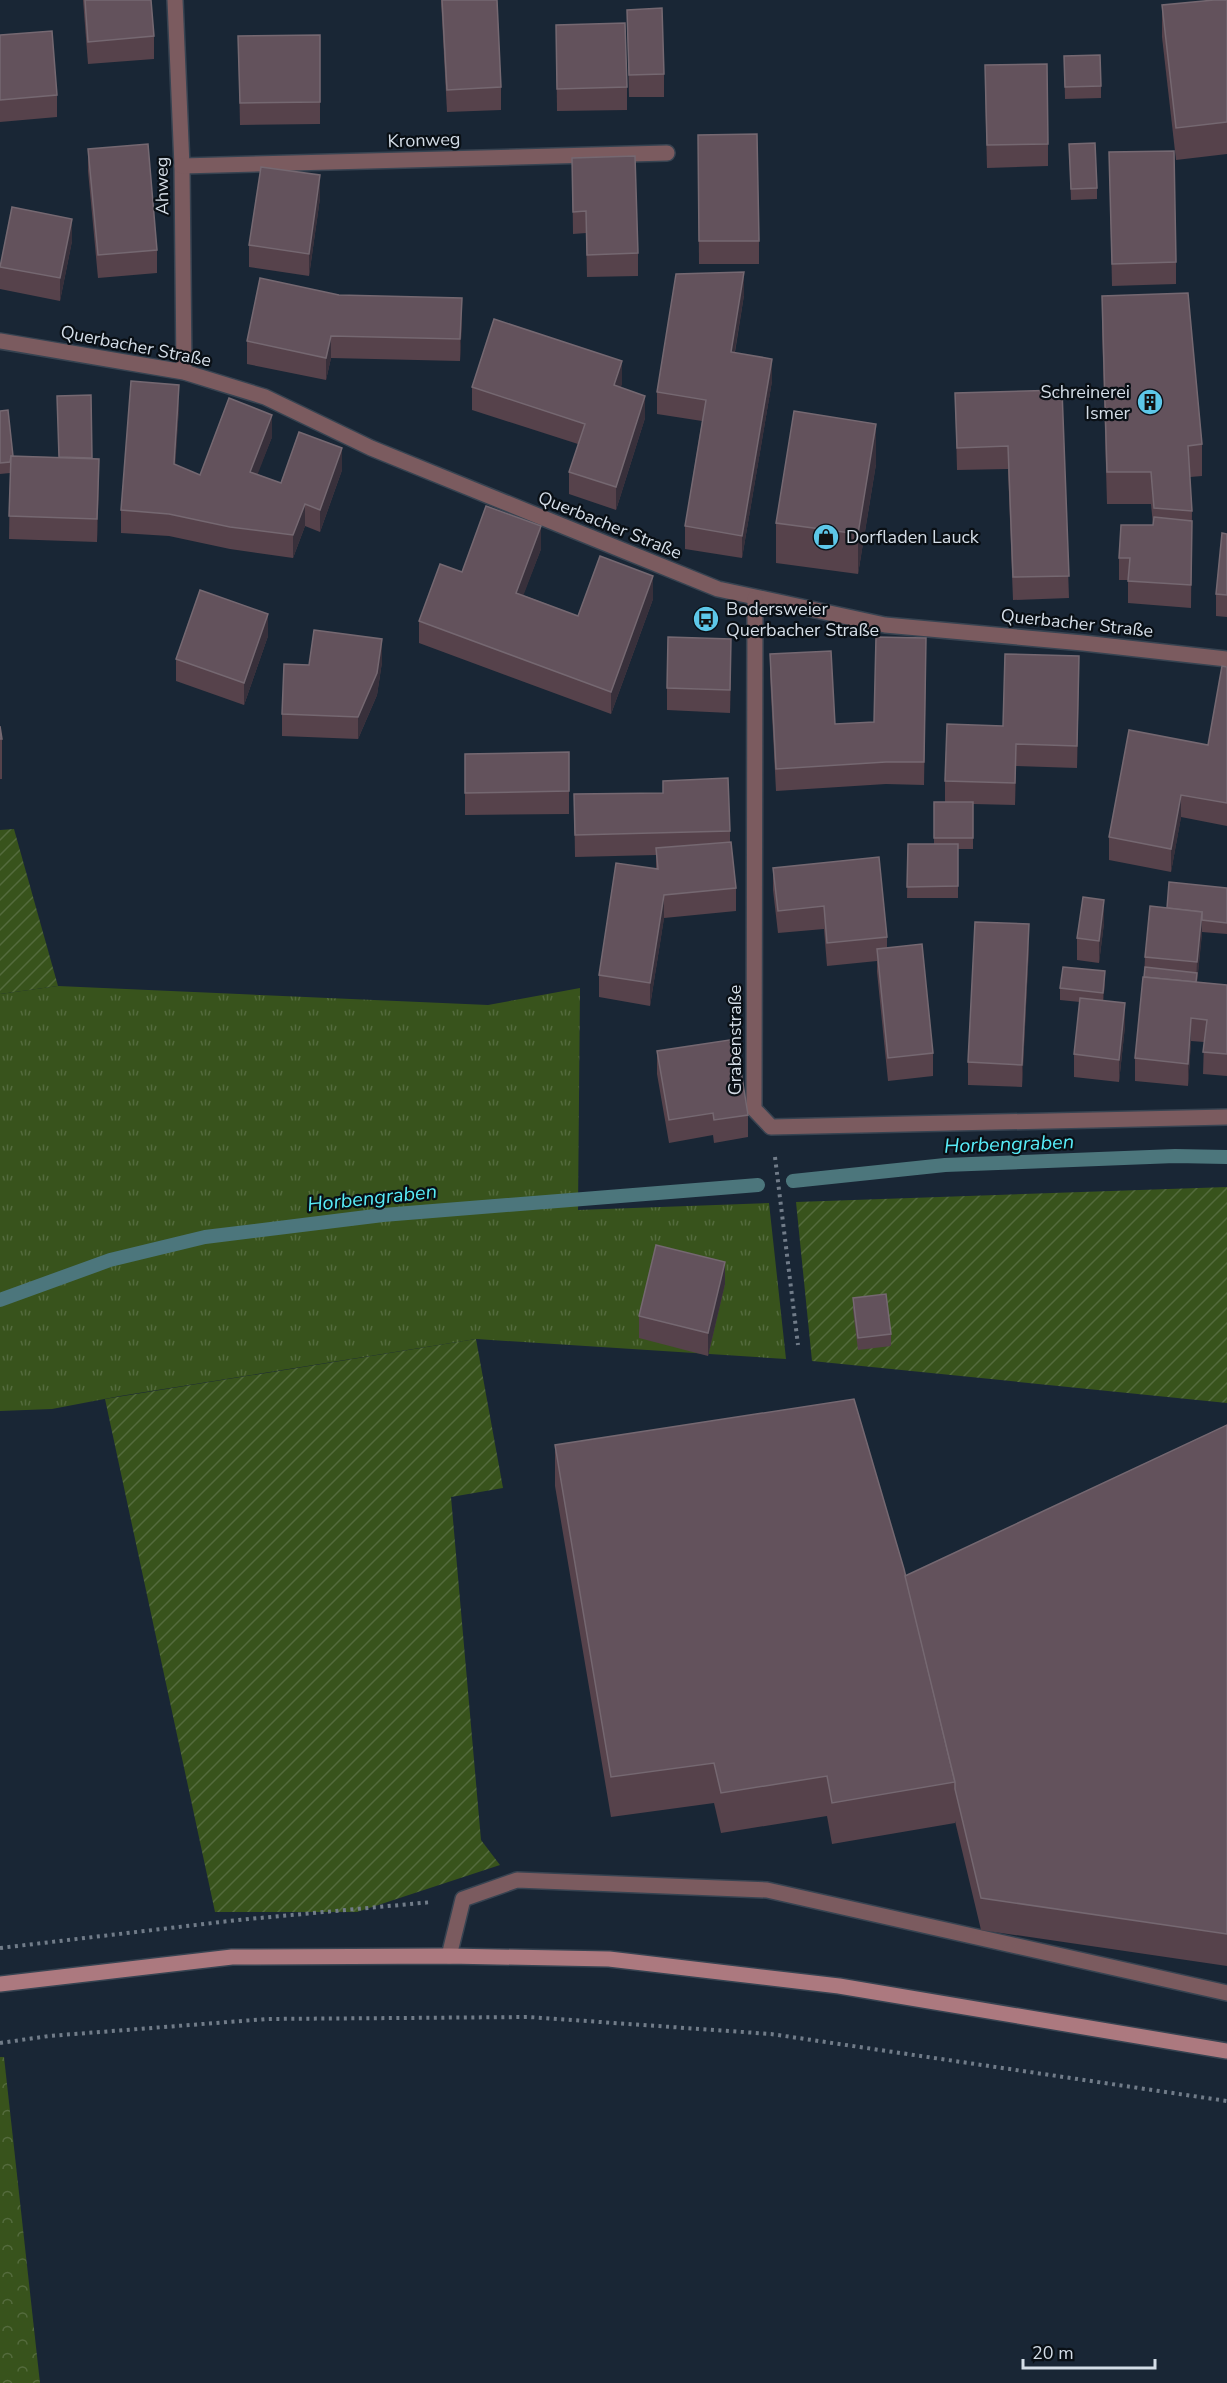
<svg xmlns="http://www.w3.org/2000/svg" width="1227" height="2383" viewBox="0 0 1227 2383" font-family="'Nunito Sans',sans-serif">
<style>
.grass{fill:url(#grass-tufts)}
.forest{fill:url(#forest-crowns)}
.garden{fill:url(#garden-furrows)}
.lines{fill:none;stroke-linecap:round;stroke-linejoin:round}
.stream{stroke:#4c767c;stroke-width:14}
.lane-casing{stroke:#374351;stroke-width:18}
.street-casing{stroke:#374351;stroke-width:18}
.secondary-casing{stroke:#374351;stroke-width:18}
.path{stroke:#717c89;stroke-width:4;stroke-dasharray:3 4.5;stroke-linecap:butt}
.lane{stroke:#7b5b5f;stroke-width:15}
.street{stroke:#7b5b5f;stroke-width:15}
.secondary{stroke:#ac797f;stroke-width:15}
.wall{fill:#56424b}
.shaded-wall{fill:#38303b}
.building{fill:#63525c;stroke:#756871;stroke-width:1.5}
.labels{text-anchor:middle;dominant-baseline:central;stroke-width:4.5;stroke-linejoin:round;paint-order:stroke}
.street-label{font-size:18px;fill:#d4dde7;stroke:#090f15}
.poi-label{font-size:18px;fill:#d4dde7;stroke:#090f15;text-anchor:start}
.water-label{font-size:20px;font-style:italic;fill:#58ecf8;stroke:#090f15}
</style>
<defs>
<pattern id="grass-tufts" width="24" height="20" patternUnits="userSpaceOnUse" patternTransform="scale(1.5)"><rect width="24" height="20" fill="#38531c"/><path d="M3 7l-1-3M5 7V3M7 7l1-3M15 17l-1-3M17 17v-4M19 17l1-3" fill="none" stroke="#546b3d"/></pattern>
<pattern id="forest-crowns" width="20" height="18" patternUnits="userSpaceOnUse" patternTransform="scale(1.5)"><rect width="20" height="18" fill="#38531c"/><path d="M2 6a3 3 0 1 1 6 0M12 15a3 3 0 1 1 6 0" fill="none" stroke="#546b3d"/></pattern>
<pattern id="garden-furrows" width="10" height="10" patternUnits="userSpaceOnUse" patternTransform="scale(1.5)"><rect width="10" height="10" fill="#38531c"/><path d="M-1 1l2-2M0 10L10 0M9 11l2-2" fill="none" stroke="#546b3d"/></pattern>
</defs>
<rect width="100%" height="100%" fill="#192635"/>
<polygon class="grass" points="58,986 488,1005 580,988 578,1210 769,1203 786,1359 476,1339 120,1396 52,1409 0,1411 0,994"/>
<polygon class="forest" points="0,2057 4,2057 40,2383 0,2383"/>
<g class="garden">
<polygon points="14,829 58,986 0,994 0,830"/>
<polygon points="1227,1187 1227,1403 812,1361 796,1202"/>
<polygon points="476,1339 503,1488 451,1497 481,1840 500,1865 357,1912 215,1912 105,1399"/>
</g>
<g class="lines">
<g class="stream">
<polyline points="793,1181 945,1165 1175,1156 1227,1157"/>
<polyline points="0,1300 110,1260 205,1237 383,1215 758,1185"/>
</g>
<g class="lane-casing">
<polyline id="lane" points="449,1956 463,1899 517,1880 767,1890 1227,1993"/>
</g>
<g class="street-casing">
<g id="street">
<polyline points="175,0 182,166 184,372"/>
<polyline points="182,166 667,153"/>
<polyline points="0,341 184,372 265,397 371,448 718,589 885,625 1083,643 1227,659"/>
<polyline points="755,598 754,1109 771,1127 1227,1117"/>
</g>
</g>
<g class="secondary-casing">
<polyline id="secondary" points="0,1984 232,1957 449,1956 609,1959 839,1986 1227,2051"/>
</g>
<g class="path">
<polyline points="775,1157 798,1345"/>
<polyline points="0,1948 238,1920 432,1902"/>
<polyline points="0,2043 49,2036 267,2019 529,2017 771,2034 1227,2101"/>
</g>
<use href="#lane" class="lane"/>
<use href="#street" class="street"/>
<use href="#secondary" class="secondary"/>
</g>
<g class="wall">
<polygon points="83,0 151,0 154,36 154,59 88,64"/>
<polygon points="441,0 497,0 501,87 501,110 447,112"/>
<polygon points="1227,0 1227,154 1176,160 1162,37 1162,5"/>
<polygon points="627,10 664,74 664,97 629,97"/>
<polygon points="556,25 627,87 627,110 557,111"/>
<polygon points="0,35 57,95 57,117 0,122"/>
<polygon points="320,35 320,124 240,125 238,36"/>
<polygon points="1064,56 1101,86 1101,98 1065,99"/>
<polygon points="985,87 1048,144 1048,166 987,168"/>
<polygon points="698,135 759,241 759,264 699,264"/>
<polygon points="1069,144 1097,188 1097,199 1071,200"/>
<polygon points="88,149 157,250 157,273 98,278 88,171"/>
<polygon points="1109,152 1176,262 1176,284 1112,286"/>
<polygon points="572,158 638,253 638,276 587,277 586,233 573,234"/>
<polygon points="320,198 309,276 249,267 249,245"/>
<polygon points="72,241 60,301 0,289 0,263"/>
<polygon points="744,295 735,352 772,381 742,558 685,549 685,526 702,421 657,414 657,392"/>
<polygon points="1102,296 1202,444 1202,476 1190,477 1192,511 1191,608 1128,603 1128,580 1119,580 1119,558 1153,525 1151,504 1107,504 1102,328"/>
<polygon points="462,320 460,361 331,358 326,380 247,364 247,341"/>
<polygon points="622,384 620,387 645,418 616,510 569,494 569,472 578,444 472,410 472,387"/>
<polygon points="1062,390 1069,598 1013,600 1008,469 957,470 955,393"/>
<polygon points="179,407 175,465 200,475 272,437 257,474 281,483 342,470 320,532 305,526 293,558 230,549 169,536 121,533 121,510"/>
<polygon points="0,411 13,456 92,458 99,481 97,542 9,539 10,473 0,474"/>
<polygon points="876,464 858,574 776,563 776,523"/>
<polygon points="1227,534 1227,617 1216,616 1216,594"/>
<polygon points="541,549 523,595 578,616 653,599 611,714 419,643 419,621 462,572"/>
<polygon points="268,636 244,705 176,681 176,659"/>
<polygon points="770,654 835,724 874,722 926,661 924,785 886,784 776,791 770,676"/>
<polygon points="382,662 377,695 358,739 282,736 282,714 309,665"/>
<polygon points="731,662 730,713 667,710 667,688"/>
<polygon points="1227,667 1227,826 1181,817 1171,872 1109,860 1109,837 1208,745"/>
<polygon points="1079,678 1077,768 1016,766 1015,805 973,804 973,849 958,849 958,898 907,898 908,844 934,844 934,802 945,802 945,781 1003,726"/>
<polygon points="0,726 2,739 2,779 0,779"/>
<polygon points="569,752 569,814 465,815 465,754"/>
<polygon points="574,794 730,831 730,842 736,888 736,911 664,918 650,1006 599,997 599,975 656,869 656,855 575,857"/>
<polygon points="773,868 887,937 887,948 933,1053 933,1076 888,1081 877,972 877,961 827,966 824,929 778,933 773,890"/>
<polygon points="1227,888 1227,934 1202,932 1197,982 1227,985 1227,1076 1203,1074 1204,1042 1191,1041 1188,1086 1135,1081 1135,1058 1144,977 1145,957 1167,908"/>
<polygon points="1104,923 1099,963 1077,960 1077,938"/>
<polygon points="1029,947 1022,1087 968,1085 968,1062"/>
<polygon points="1105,983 1103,1001 1125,1026 1119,1082 1074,1077 1074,1054 1080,1002 1060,1000 1060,988"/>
<polygon points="657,1051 748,1115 748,1137 714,1143 713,1135 669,1143 657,1074"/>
<polygon points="725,1284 708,1356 639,1338 639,1316"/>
<polygon points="853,1298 891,1334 891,1346 858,1350 853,1310"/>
<polygon points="1227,1425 1227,1966 981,1930 955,1821 955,1823 832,1844 827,1816 721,1833 714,1803 611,1817 555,1486 555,1445 905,1576"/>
</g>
<g class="shaded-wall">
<polygon points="320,175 320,198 309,276 309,254"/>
<polygon points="72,219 72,241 60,301 60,278"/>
<polygon points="744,272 744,295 731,374 731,352"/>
<polygon points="462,298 462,320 460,361 460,339"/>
<polygon points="331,336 331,358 326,380 326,358"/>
<polygon points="772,359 772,381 742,558 742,536"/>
<polygon points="622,361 622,384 614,408 614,385"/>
<polygon points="179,385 179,407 174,487 174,464"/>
<polygon points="645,396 645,418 616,510 616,487"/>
<polygon points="272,415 272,437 250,494 250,472"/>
<polygon points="876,424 876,464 858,574 858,534"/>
<polygon points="342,448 342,470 320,532 320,510"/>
<polygon points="99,459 99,481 97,542 97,519"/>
<polygon points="305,504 305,526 293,558 293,535"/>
<polygon points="541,526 541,549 516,615 516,593"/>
<polygon points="653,576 653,599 611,714 611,692"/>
<polygon points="268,614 268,636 244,705 244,683"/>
<polygon points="382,639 382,662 377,695 358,739 358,717"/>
<polygon points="731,639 731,662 730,713 730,690"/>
<polygon points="1079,656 1079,678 1077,768 1077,746"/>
<polygon points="1016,744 1016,766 1015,805 1015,783"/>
<polygon points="1181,795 1181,817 1171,872 1171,849"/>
<polygon points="664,895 664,918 650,1006 650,983"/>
<polygon points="1104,900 1104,923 1099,963 1099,941"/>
<polygon points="1202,912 1202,934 1195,1004 1197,962"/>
<polygon points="1029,924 1029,947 1022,1087 1022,1065"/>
<polygon points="1105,971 1105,983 1103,1004 1103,993"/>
<polygon points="1125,1003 1125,1026 1119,1082 1119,1060"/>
<polygon points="1191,1018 1191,1041 1188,1086 1188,1064"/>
<polygon points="725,1262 725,1284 708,1356 708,1333"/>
</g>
<g class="building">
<polygon points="85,0 151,0 154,36 88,42"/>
<polygon points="442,0 497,0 501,87 447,90"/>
<polygon points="1214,0 1227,0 1227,122 1176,128 1162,5"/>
<polygon points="662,8 664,74 629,75 627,10"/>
<polygon points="625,23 627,87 557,89 556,25"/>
<polygon points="52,31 57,95 0,100 0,35"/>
<polygon points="320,35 320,102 240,103 238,36"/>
<polygon points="1100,55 1101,86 1065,87 1064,56"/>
<polygon points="1047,64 1048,144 987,145 985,65"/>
<polygon points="757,134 759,241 699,241 698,135"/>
<polygon points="1095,143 1097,188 1071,189 1069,144"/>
<polygon points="148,144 157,250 98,255 88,149"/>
<polygon points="1174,151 1176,262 1112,264 1109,152"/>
<polygon points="635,156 638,253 587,255 586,211 573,212 572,158"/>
<polygon points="261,167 320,175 309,254 249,245"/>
<polygon points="12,207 72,219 60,278 0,267"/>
<polygon points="744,272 731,352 772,359 742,536 685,526 706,400 657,392 676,274"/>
<polygon points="260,278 339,295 462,298 460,339 331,336 326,358 247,341"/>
<polygon points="1188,293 1202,444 1188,446 1192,511 1154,508 1151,472 1107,472 1102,296"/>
<polygon points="494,319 622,361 614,385 645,396 616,487 569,472 585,424 472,387"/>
<polygon points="131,381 179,385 174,464 200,475 229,398 272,415 250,472 281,483 299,432 342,448 320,510 305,504 293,535 230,527 169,514 121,510"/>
<polygon points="1062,390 1069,576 1013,577 1008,446 957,448 955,393"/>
<polygon points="91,395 92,458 59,457 57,396"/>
<polygon points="8,410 13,456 11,456 10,462 0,463 0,411"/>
<polygon points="794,411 876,424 858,534 776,523"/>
<polygon points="11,456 99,459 97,519 9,516"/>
<polygon points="486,506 541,526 516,593 578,616 600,556 653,576 611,692 419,621 440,564 462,572"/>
<polygon points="1154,517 1192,521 1191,585 1128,581 1130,558 1119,558 1121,525 1153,525"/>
<polygon points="1222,533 1227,534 1227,595 1216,594"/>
<polygon points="200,590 268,614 244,683 176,659"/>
<polygon points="314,630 382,639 377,673 358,717 282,714 284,664 309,665"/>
<polygon points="668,637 731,639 730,690 667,688"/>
<polygon points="876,637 926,638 924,762 886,762 776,769 770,654 831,651 835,724 874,722"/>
<polygon points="1005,654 1079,656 1077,746 1016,744 1015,783 945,781 947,724 1003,726"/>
<polygon points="1222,666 1227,667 1227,803 1181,795 1171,849 1109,837 1129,730 1208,745"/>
<polygon points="0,726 2,739 0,739"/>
<polygon points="569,752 569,791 465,793 465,754"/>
<polygon points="728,778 730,831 575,835 574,794 663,793 663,781"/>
<rect x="934" y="802" width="39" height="36"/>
<polygon points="731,842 736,888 664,895 650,983 599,975 616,863 658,869 656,848"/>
<polygon points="908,844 958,844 958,886 907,887"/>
<polygon points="879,857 887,937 827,943 824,906 778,911 773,868"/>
<polygon points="1169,882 1227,888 1227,923 1202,920 1202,912 1167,908"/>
<polygon points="1083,897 1104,900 1099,941 1077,938"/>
<polygon points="1150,906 1202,912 1197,962 1145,957"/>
<polygon points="975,922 1029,924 1022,1065 968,1062"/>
<polygon points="922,944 933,1053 888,1058 877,949"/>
<polygon points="1063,967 1105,971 1103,993 1060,988"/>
<polygon points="1145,967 1197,973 1196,982 1144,977"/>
<polygon points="1143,977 1227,985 1227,1054 1203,1052 1207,1020 1191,1018 1188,1064 1135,1058"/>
<polygon points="1080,998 1125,1003 1119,1060 1074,1054"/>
<polygon points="736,1039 748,1115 714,1120 713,1113 669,1120 657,1051"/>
<polygon points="656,1245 725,1262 708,1333 639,1316"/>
<polygon points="886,1294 891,1334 858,1338 853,1298"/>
<polygon points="854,1399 904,1569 955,1782 832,1803 827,1776 721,1793 714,1763 611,1777 555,1445"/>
<polygon points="1227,1425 1227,1934 981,1898 955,1789 955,1782 905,1576"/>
</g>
<defs>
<g id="building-disc" transform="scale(1.35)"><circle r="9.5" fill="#5dc7e8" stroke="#090f15"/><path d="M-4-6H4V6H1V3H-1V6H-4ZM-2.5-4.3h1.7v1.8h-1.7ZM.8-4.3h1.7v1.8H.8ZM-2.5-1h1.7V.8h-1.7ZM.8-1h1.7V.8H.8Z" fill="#111"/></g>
<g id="shop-disc" transform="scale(1.35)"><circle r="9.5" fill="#5dc7e8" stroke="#090f15"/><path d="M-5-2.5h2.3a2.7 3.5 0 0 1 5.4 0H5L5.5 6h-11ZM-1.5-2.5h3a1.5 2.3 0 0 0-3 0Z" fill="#111"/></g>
<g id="bus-disc" transform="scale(1.35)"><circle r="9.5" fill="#5dc7e8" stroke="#090f15"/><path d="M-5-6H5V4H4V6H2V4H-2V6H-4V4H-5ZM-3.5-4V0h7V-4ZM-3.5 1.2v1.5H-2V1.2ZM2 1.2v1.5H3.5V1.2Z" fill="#111"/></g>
</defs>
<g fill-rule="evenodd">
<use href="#building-disc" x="1150" y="402"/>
<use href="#shop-disc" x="826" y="537"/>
<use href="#bus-disc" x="706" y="619"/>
</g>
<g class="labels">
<g class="street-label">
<text transform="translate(424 140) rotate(-2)">Kronweg</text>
<text transform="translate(162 186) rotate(-91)">Ahweg</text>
<text transform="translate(136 346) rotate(11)">Querbacher Straße</text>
<text transform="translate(610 525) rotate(22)">Querbacher Straße</text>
<text transform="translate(1077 623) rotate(6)">Querbacher Straße</text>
<text transform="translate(735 1040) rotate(-90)">Grabenstraße</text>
</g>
<g class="poi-label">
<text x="1130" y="392" text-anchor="end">Schreinerei<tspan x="1130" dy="21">Ismer</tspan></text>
<text x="846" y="537">Dorfladen Lauck</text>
<text x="726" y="609">Bodersweier<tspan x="726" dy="21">Querbacher Straße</tspan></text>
</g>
<g class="water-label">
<text transform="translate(1009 1144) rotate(-2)">Horbengraben</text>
<text transform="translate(372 1198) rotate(-6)">Horbengraben</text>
</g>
</g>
<path d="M1023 2359v9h132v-9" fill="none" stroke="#d4dde7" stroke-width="3"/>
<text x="1032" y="2359" font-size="18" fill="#d4dde7" stroke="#090f15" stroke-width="4.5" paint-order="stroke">20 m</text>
</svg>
